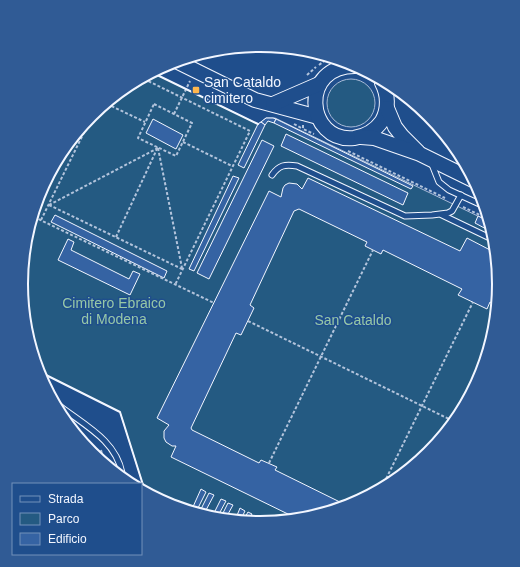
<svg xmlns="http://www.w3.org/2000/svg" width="520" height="567" viewBox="0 0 520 567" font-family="Helvetica,sans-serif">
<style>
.green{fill:#245a82;stroke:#a8bbd7}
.building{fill:#3563a3;stroke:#f2f6ff}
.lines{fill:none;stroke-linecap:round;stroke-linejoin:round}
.lane-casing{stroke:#f2f6ff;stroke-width:7}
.secondary-casing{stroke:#f2f6ff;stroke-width:16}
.path{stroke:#b3c4dc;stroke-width:2;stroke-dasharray:3 2;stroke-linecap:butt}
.lane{stroke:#1f4e8c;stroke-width:5}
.secondary{stroke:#1f4e8c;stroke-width:14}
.wall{stroke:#f2f6ff;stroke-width:2}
.poi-dot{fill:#ffb74d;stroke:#1f4e8c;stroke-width:1.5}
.labels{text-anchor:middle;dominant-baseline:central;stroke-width:3;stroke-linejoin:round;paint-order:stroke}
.poi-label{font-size:14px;fill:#f2f6ff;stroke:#1f4e8c;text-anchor:start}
.park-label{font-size:14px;fill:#97c8a6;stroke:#1f4e8c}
.rim{fill:none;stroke:#f2f6ff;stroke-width:2}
</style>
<rect width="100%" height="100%" fill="#1f4e8c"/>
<g class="green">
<polygon points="153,73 258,124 266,118 275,118 486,220 499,284 481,375 429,453 351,504 260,522 168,504 144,488 120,412 38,371 21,283 39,192 91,114"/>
<circle cx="351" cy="103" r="24"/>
</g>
<g class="building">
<polygon points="266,118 273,118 276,119 274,123 268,121 265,125 261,122"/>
<polygon points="153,119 183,135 176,149 146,133"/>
<polygon points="276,119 413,186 411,189 274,123"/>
<polygon points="261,122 265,125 244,168 238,165 258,124"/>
<polygon points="286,134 408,193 403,205 281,146"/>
<polygon points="262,140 274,146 209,279 197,273"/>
<polygon points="233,176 239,178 194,271 189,269"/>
<polygon points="308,178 460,251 467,238 492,251 499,284 495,305 490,302 487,309 458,295 462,289 383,250 381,254 365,246 367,242 299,209 294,211 250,305 254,308 241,335 236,333 191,428 192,430 259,463 261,460 277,467 275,470 346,505 347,503 350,505 292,516 171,457 176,446 172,446 166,442 164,438 164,431 169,425 157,418 269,191 281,197 283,188 285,185 289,183 297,184 302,189"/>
<polygon points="55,215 167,271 164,278 51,222"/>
<polygon points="478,216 486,220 488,230 475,223"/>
<polygon points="68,239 74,242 71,250 129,279 133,271 140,274 130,295 58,260"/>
<polygon points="201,489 206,492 197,510 192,509"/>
<polygon points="209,493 214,495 205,512 200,511"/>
<polygon points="221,499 226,501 219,514 214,513"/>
<polygon points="228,503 233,505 227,516 222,515"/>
<polygon points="240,508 245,511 241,519 236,518"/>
<polygon points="248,512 252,514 249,520 244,519"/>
</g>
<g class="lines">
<g class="lane-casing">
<g id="lane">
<polyline points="431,162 439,182 449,190 484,206"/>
<path d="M 272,175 C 279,165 285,164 297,166 L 405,216 L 432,215 L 448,213 L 452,211 L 461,195"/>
<polyline points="442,215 490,238"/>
<path d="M 61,407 C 86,426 116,441 122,473"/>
</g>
</g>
<g class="secondary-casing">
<g id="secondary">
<polyline points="176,61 255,100 318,117"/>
<path d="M 357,66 C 298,64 306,143 354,138 C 366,136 375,131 382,121 C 389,109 388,94 382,83"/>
<polyline points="273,104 319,84"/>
<polyline points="387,108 395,127 402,136 418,152"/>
<polyline points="361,137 374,138 420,154 473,180"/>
</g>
</g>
<g class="path">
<polyline points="319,65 328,58"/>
<polyline points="307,75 316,67"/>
<polyline points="144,79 250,131 175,285"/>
<polyline points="107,104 145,122"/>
<polygon points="154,104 192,123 176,156 138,138"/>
<polyline points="174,114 190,81"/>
<polyline points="294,124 303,129"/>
<polyline points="303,125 303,129 314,134"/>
<polyline points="183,142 232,166"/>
<polyline points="158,148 182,268"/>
<polyline points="348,151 445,198"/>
<polyline points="49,205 182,269"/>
<polyline points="49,205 158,148"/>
<polyline points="463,207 486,218"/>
<polyline points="34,217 214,303"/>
<polyline points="41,220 94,112"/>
<polyline points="116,237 157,149"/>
<polyline points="248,321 451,420"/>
<polyline points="101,450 104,461"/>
<polyline points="269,463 373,250"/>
<polyline points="384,483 473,302"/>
</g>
<use href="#lane" class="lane"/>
<use href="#secondary" class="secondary"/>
<g class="wall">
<polyline points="153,73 258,124"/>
<polyline points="34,216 61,160"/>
<polyline points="38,371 120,412 144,488"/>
</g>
</g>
<rect class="poi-dot" x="192" y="86" width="8" height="8" rx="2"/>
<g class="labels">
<g class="poi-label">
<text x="204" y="82">San Cataldo<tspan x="204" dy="16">cimitero</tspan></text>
</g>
<g class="park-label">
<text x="114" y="303">Cimitero Ebraico<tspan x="114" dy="16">di Modena</tspan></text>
<text x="353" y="320">San Cataldo</text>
</g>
</g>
<path d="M0 0H520V567H0ZM28 284a232 232 0 1 1 464 0a232 232 0 1 1-464 0Z" fill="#305b95" fill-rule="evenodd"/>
<path class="rim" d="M28 284a232 232 0 1 1 464 0a232 232 0 1 1-464 0Z"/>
<rect x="12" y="483" width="130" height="72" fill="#1f4e8c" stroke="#7391ba"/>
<rect x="20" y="496" width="20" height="6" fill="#1f4e8c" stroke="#7391ba"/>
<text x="48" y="503" font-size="12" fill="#f2f6ff">Strada</text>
<rect x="20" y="513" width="20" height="12" fill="#245a82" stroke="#7391ba"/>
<text x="48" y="523" font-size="12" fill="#f2f6ff">Parco</text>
<rect x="20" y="533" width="20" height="12" fill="#3563a3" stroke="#7391ba"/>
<text x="48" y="543" font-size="12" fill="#f2f6ff">Edificio</text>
</svg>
